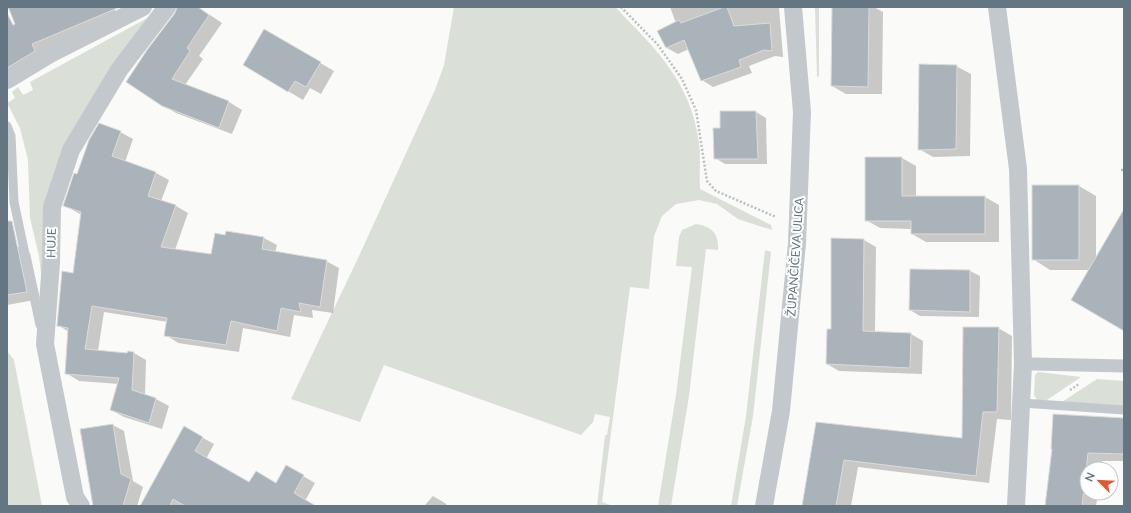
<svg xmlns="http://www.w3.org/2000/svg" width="1131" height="513" viewBox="0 0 1131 513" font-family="Lato,sans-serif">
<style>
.green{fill:#dadfd7}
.shadow{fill:#0003}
.building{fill:#aab3b9;stroke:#dcdcda}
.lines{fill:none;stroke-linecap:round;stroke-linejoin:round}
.path{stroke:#bbbfc2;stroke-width:2.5;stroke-dasharray:2 2;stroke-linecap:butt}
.service{stroke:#c3c8cc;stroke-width:9}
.pedestrian{stroke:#c3c8cc;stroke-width:13}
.minor{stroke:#c3c8cc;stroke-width:18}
.labels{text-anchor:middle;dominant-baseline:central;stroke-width:4;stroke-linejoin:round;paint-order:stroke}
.street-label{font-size:12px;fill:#657683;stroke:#fff}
</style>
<rect width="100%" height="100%" fill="#fafaf8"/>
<g class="green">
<path d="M 454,7 L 615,7 C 656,49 691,82 699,143 C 701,158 699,174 700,189 L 771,225 L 772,230 L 738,219 L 717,204 L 699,200 L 676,204 L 662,216 L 654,236 L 649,289 L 630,287 L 602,502 L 613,506 L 597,506 L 605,435 L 607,435 L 610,417 L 595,414 L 593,422 L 581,435 L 384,365 L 360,422 L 291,399 L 359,256 L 435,90 L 444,65 Z"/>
<polygon points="815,7 819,7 819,76 817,77"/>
<polygon points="151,16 65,149 45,306 39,256 30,218 28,160 20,128 7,103 15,98 12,92 18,87 23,95 33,90 30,82"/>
<path d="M 696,224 C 712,226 719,234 718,250 L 706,249 L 689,396 L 671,506 L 658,506 L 676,395 L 692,267 L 676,266 L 679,237 L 682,230 Z"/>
<polygon points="765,250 771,252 753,416 737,506 731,506 746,416"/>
<polygon points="7,351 14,360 42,506 7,506"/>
<polygon points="1038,372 1081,377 1047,400 1037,400 1034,395 1035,375"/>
<polygon points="1097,379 1124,381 1124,406 1062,402"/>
</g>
<g class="shadow">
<polygon points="19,7 114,7 118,18 7,77 7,28 17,24"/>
<polygon points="178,7 198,7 222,23 199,56 203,59 185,85 229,102 242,110 232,134 176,113 162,105"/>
<polygon points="670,7 779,7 783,57 775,56 749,66 752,73 713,87 702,80 689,49 678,54 667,48 659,32 676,23"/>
<polygon points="833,7 874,7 883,12 882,94 846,94 832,86"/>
<polygon points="264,30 334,71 321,94 310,88 303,100 244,65"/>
<polygon points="956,66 971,74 970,156 933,157 919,149"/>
<polygon points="756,112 766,118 767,164 725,164 715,158 721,129"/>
<polygon points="120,132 133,139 125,162 156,173 169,180 161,201 176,206 188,213 175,250 212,255 264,238 277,245 275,253 326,261 339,268 333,313 312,310 313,318 294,315 290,337 243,328 239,352 178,343 166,335 168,322 104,312 98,351 128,354 134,353 146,360 145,395 156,399 169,406 162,429 124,417 111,410 119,384 79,381 66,373 69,332 58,325 74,275 82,215 65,206 78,175"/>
<polygon points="866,158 902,158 916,166 916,197 985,197 999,205 999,242 926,242 912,234 912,229 880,228 866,220"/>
<polygon points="1079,186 1096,196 1096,258 1124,216 1124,329 1090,270 1050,270 1033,259"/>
<polygon points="864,240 876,247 875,332 911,334 923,341 922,374 839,371 827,364 832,330"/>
<polygon points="17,246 30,253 40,299 7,305 7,247"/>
<polygon points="911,270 970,271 980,276 979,317 920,316 910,310"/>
<polygon points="998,328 1012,336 1011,420 997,419 989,483 858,467 851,506 803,506 817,423 963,439"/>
<polygon points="1124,419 1124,461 1102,461 1101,469 1087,469 1087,493 1098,493 1096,506 1046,506 1053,449"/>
<polygon points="113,425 124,431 133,481 143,487 137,506 94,506"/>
<polygon points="185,428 214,444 206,459 250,483 276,484 286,466 315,483 305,501 314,506 141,506"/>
<polygon points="433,496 445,503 448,506 424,506"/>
</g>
<g class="building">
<polygon points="8,7 120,7 32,44 35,51 7,68 7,13 13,25 15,24"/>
<polygon points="177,7 198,7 209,15 187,48 190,51 172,79 229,101 219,128 162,106 126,82 147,50 175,13"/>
<polygon points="724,7 727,7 734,26 770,23 772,51 764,50 739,60 741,67 701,81 684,40 666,48 657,31 679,20 681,23"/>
<polygon points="832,7 869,7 868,87 831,86"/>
<polygon points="264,29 321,62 306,87 295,81 288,92 243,65"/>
<polygon points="919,64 957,65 956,149 918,150"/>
<polygon points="720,111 756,111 758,159 714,159 713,128 720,128"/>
<polygon points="99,123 121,131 112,156 156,172 148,196 176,205 161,247 211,254 215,233 225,235 226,231 264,237 262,249 327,260 320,307 299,303 301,312 281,308 277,331 231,321 226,345 164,336 167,318 92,306 85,349 127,353 128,351 134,352 132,390 156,398 149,423 110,410 119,378 65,374 68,328 57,326 62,271 73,273 81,212 63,206 74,173 77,174 89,140"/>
<polygon points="865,157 902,157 902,196 985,196 985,234 911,234 911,221 865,221"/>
<rect x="1032" y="185" width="47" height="75"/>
<polygon points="1124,209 1124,331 1071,300"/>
<polygon points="7,221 12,221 27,292 7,295"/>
<polygon points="831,238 864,239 863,331 911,333 910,368 826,364 827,329 831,329"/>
<polygon points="910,269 970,270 970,312 909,310"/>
<polygon points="963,327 999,327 997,412 983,412 976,476 844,460 836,506 802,506 816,422 962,438"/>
<polygon points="1053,414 1124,418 1124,454 1088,453 1082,506 1045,506 1052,449 1051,449"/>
<polygon points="113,424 121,474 131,479 123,506 93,506 80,429"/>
<polygon points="184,426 203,437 195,451 249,482 256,471 276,483 286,465 304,475 294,493 316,506 185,506 173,499 170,506 140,506"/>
</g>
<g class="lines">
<g class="path">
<polyline points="621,7 658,45 682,79 696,110 707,181 716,191 776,217"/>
<polyline points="1121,170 1124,170"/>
<polyline points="1070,390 1079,384"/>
</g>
<g class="service">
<polyline points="7,126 11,136 14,202 40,325"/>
<polyline points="1022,403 1124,410"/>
</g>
<polyline class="pedestrian" points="1033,364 1124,366"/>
<g class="minor">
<polyline points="997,7 1018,169 1023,364 1016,506"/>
<polyline points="7,80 50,54 143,7"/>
<polyline points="81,506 75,497 45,344 51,263 52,207 71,150 119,70 167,7"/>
<polyline points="764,506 781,411 797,243 802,112 793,7"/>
</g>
</g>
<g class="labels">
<g class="street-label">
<text transform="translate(51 243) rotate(-89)">HUJE</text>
<text transform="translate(795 257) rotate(-86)">ŽUPANČIČEVA ULICA</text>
</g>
</g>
<rect width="1131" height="513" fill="none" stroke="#657683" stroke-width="16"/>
<g transform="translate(1099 481) rotate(294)"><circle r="19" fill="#ffffff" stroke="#c1c8cd"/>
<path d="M0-3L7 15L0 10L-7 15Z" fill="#e4572e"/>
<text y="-6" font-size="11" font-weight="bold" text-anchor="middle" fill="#657683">N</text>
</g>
</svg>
